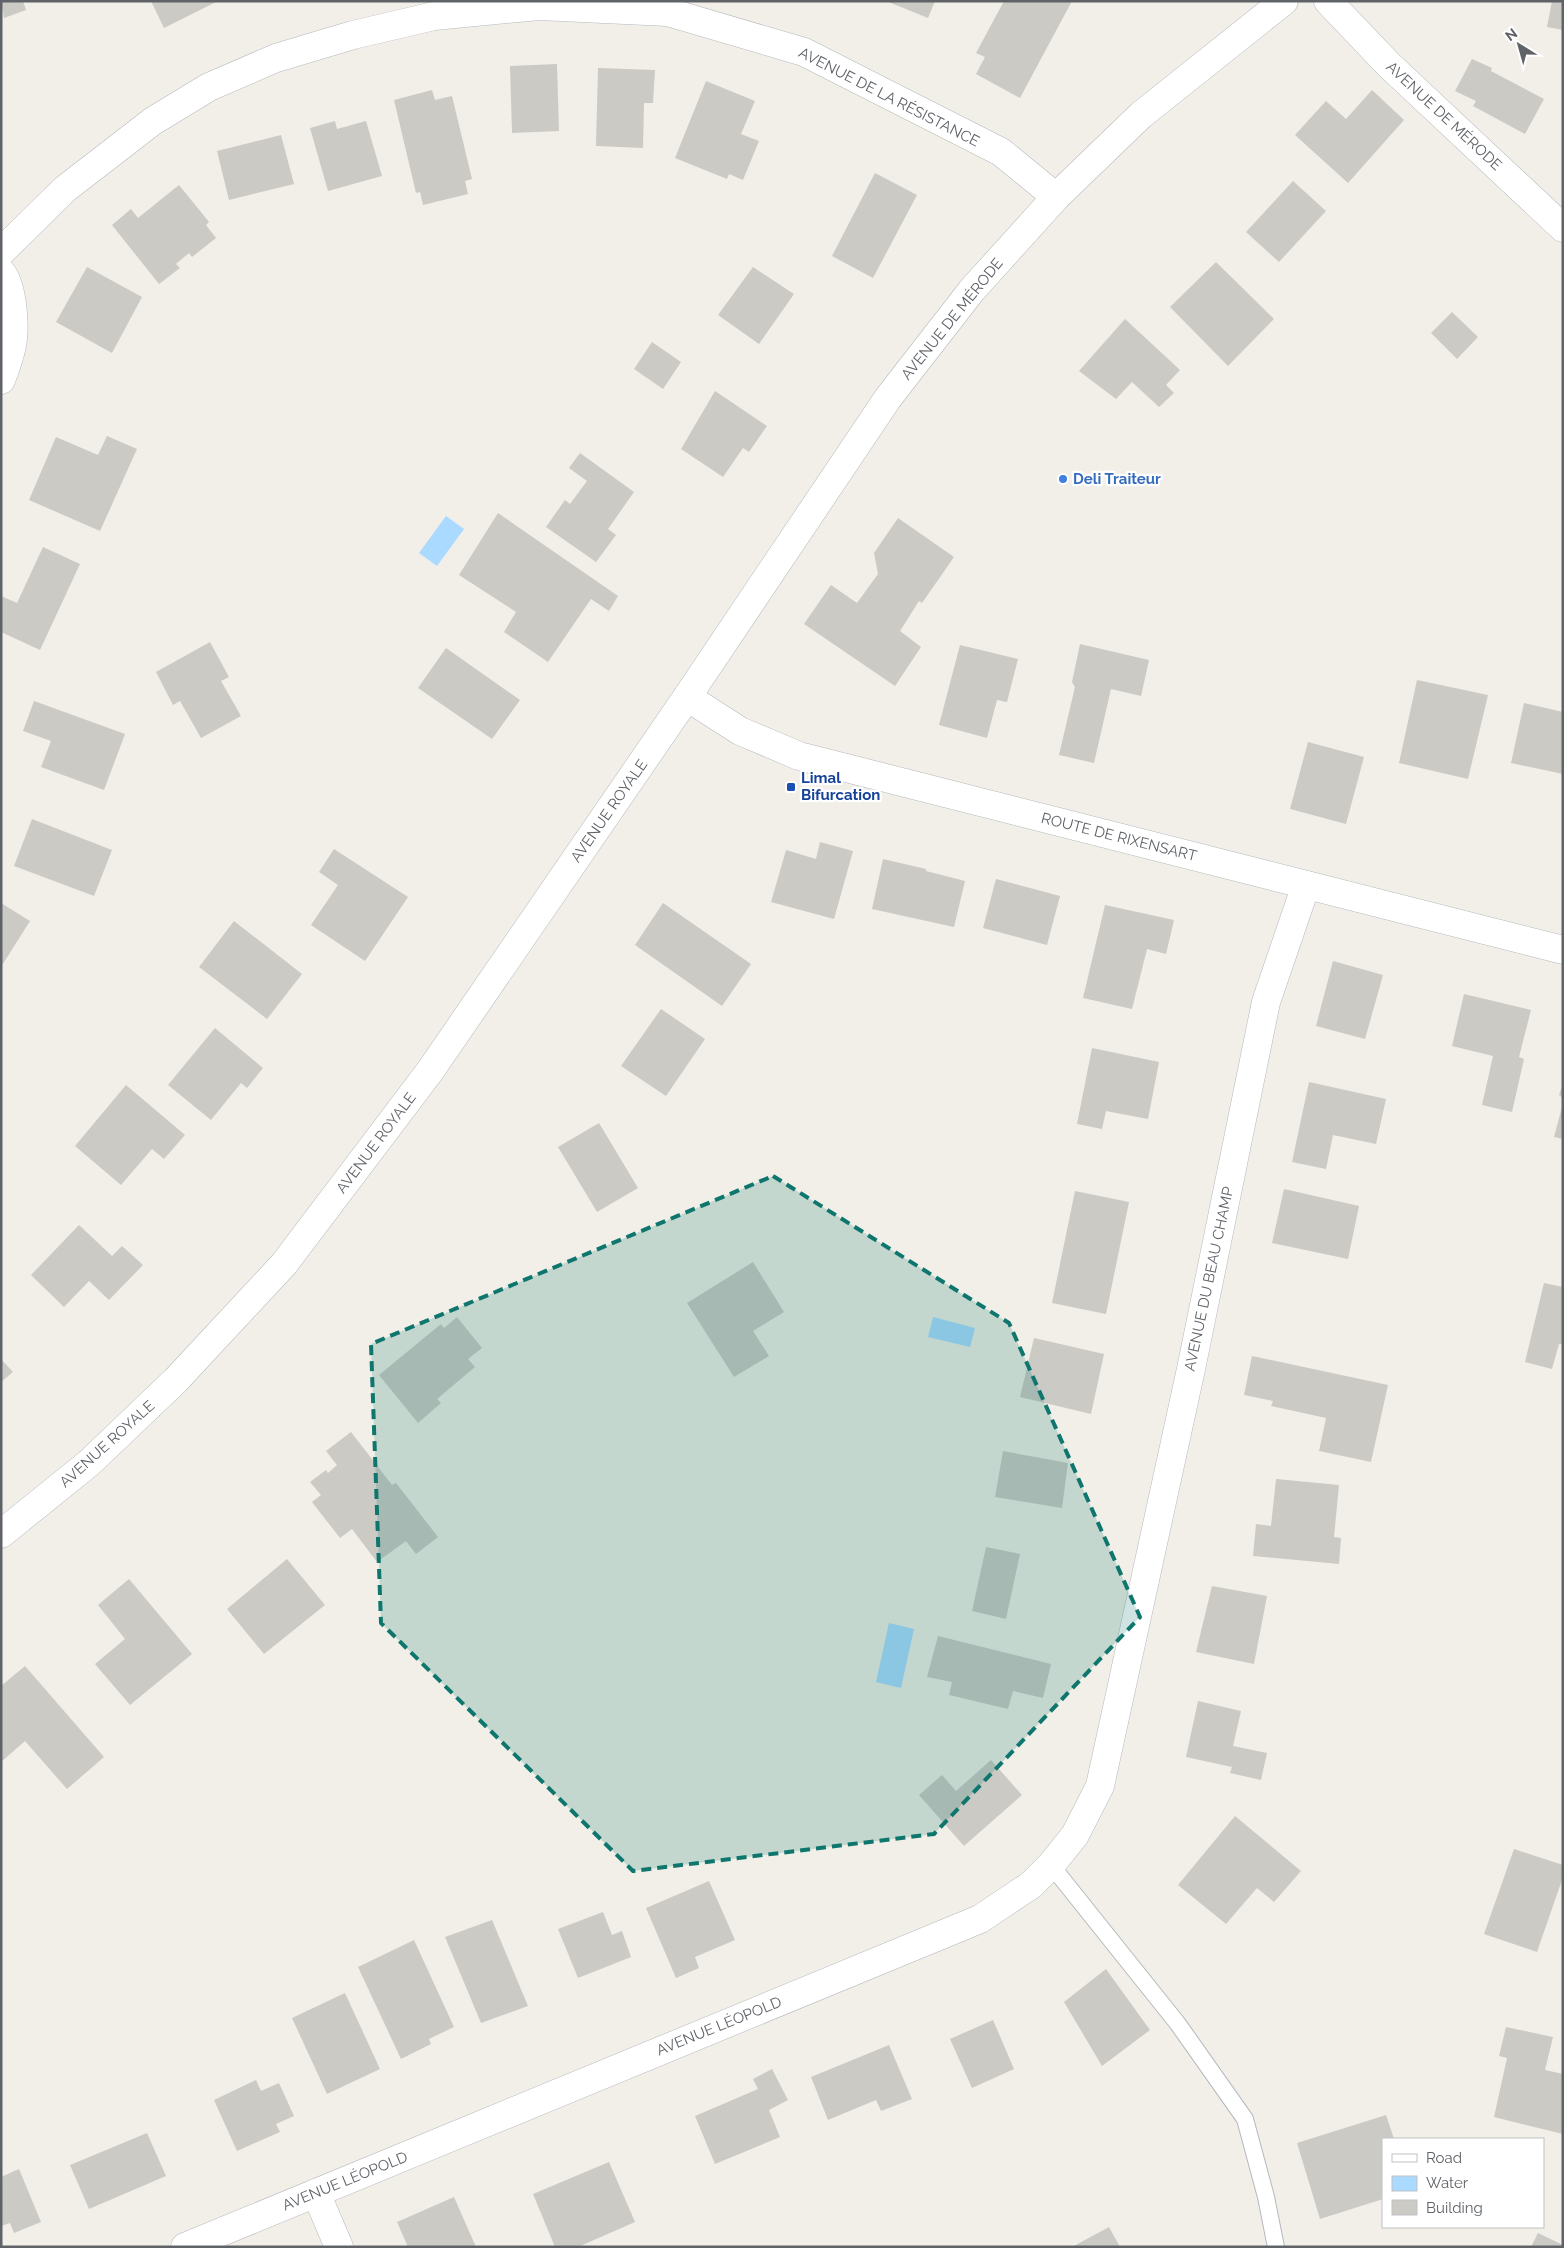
<svg xmlns="http://www.w3.org/2000/svg" width="1564" height="2248" viewBox="0 0 1564 2248" font-family="Raleway,sans-serif">
<style>
.water{fill:#aadaff}
.building{fill:#cccac5}
.lines{fill:none;stroke-linecap:round;stroke-linejoin:round}
.service-casing{stroke:#b5b8bc;stroke-width:18}
.minor-casing{stroke:#b5b8bc;stroke-width:29}
.tertiary-casing{stroke:#b5b8bc;stroke-width:29}
.service{stroke:#fff;stroke-width:16}
.minor{stroke:#fff;stroke-width:28}
.tertiary{stroke:#fff;stroke-width:28}
.marked{fill:#0f766e;fill-opacity:0.2;stroke:#0f766e;stroke-width:4;stroke-dasharray:10 6;stroke-linejoin:round}
.shop-dot{fill:#3f7fe0;stroke:#fff;stroke-width:2}
.transit-dot{fill:#1a4fb4;stroke:#fff;stroke-width:2}
.labels{text-anchor:middle;dominant-baseline:central;stroke-width:4.5;stroke-linejoin:round;paint-order:stroke}
.street-label{font-size:15px;fill:#5f6368;stroke:#fff}
.shop-label{font-size:15px;font-weight:bold;fill:#366cbe;stroke:#fff;text-anchor:start}
.transit-label{font-size:15px;font-weight:bold;fill:#164399;stroke:#fff;text-anchor:start}
</style>
<rect width="100%" height="100%" fill="#f1efe8"/>
<g class="water">
<polygon points="446,516 464,529 437,566 419,553"/>
<polygon points="933,1317 975,1328 970,1347 928,1337"/>
<polygon points="889,1623 914,1629 901,1688 876,1682"/>
</g>
<g class="building">
<polygon points="1,1 23,1 26,10 4,18"/>
<polygon points="151,1 218,1 164,28"/>
<polygon points="886,1 935,1 928,18"/>
<polygon points="1004,1 1072,1 1020,98 976,74 985,57 976,53"/>
<polygon points="1552,1 1563,1 1563,30 1547,27"/>
<polygon points="1472,59 1492,68 1491,71 1544,99 1525,134 1473,106 1476,101 1455,91"/>
<polygon points="557,64 559,131 512,133 510,66"/>
<polygon points="598,68 655,70 653,103 644,103 643,148 596,146"/>
<polygon points="706,81 755,101 741,134 759,141 743,180 729,174 727,179 675,158"/>
<polygon points="432,90 435,100 452,96 472,179 465,181 468,194 423,205 420,192 416,193 394,100"/>
<polygon points="1372,90 1404,120 1348,183 1295,135 1326,101 1346,119"/>
<polygon points="335,121 337,129 366,121 382,176 328,191 310,128"/>
<polygon points="281,135 294,184 229,200 217,151"/>
<polygon points="875,173 917,195 873,278 832,256"/>
<polygon points="1293,181 1326,211 1279,262 1246,232"/>
<polygon points="179,185 209,222 206,225 216,238 192,257 189,253 176,264 180,268 159,284 112,225 131,209 138,218"/>
<polygon points="1216,262 1274,319 1228,366 1170,307"/>
<polygon points="87,267 142,297 112,353 56,322"/>
<polygon points="753,267 794,294 759,344 718,315"/>
<polygon points="1452,312 1478,337 1457,359 1431,333"/>
<polygon points="1125,319 1180,370 1166,385 1174,393 1159,407 1132,382 1116,399 1079,371"/>
<polygon points="652,342 681,362 663,389 634,369"/>
<polygon points="715,391 767,426 749,452 743,448 723,477 681,449"/>
<polygon points="107,436 137,449 100,531 29,500 56,437 98,455"/>
<polygon points="580,453 634,492 608,529 616,535 596,562 546,527 565,500 570,504 587,481 569,468"/>
<polygon points="498,513 618,596 609,611 591,599 548,662 504,632 516,612 459,575"/>
<polygon points="898,518 954,557 922,603 919,601 900,631 921,647 895,686 804,624 831,585 857,603 878,574 874,553"/>
<polygon points="43,547 80,564 40,650 1,632 1,596 17,603"/>
<polygon points="210,642 229,677 221,681 241,716 201,738 180,701 173,705 156,672"/>
<polygon points="1080,644 1149,660 1141,696 1111,689 1094,763 1059,755 1075,687 1072,682"/>
<polygon points="960,645 1018,659 1007,702 997,700 987,738 939,725"/>
<polygon points="446,648 520,700 492,739 418,688"/>
<polygon points="1417,680 1488,695 1468,779 1399,763"/>
<polygon points="34,701 125,734 104,790 41,767 51,741 23,731"/>
<polygon points="1524,703 1563,712 1563,774 1511,763"/>
<polygon points="1308,742 1364,757 1346,824 1290,809"/>
<polygon points="32,819 112,850 94,896 14,866"/>
<polygon points="820,842 853,851 834,919 771,902 786,850 816,859"/>
<polygon points="334,849 408,897 365,961 311,925 338,885 319,872"/>
<polygon points="883,859 926,869 926,871 965,881 954,927 872,909"/>
<polygon points="996,879 1060,896 1047,945 983,928"/>
<polygon points="1,903 30,921 1,967"/>
<polygon points="663,903 751,964 722,1006 635,945"/>
<polygon points="1105,905 1174,920 1166,954 1147,949 1132,1009 1083,998"/>
<polygon points="234,921 302,974 267,1019 199,967"/>
<polygon points="1333,961 1383,975 1365,1039 1316,1026"/>
<polygon points="1464,994 1531,1010 1519,1057 1524,1059 1512,1112 1482,1105 1493,1056 1452,1046"/>
<polygon points="661,1009 705,1039 666,1096 621,1066"/>
<polygon points="215,1028 263,1068 247,1088 241,1083 211,1120 168,1085"/>
<polygon points="1092,1048 1159,1062 1148,1119 1106,1111 1102,1129 1077,1124"/>
<polygon points="1309,1082 1386,1099 1376,1144 1333,1135 1326,1169 1292,1162"/>
<polygon points="1563,1083 1563,1098 1559,1095"/>
<polygon points="126,1085 185,1135 164,1159 152,1149 121,1185 75,1146"/>
<polygon points="1563,1103 1563,1139 1554,1137"/>
<polygon points="599,1123 638,1188 597,1212 558,1147"/>
<polygon points="1284,1189 1359,1206 1348,1259 1272,1243"/>
<polygon points="1075,1191 1129,1202 1106,1314 1052,1303"/>
<polygon points="79,1225 112,1256 122,1246 143,1265 109,1300 89,1281 64,1307 31,1275"/>
<polygon points="753,1262 784,1312 753,1331 769,1356 734,1377 687,1303"/>
<polygon points="1544,1283 1563,1287 1563,1344 1559,1344 1552,1369 1525,1362"/>
<polygon points="457,1317 482,1348 468,1359 475,1367 437,1399 441,1403 418,1423 379,1375 441,1324 444,1328"/>
<polygon points="1034,1338 1104,1354 1091,1414 1020,1397"/>
<polygon points="1252,1356 1388,1385 1371,1462 1319,1451 1326,1418 1271,1406 1273,1401 1244,1395"/>
<polygon points="1,1359 13,1372 1,1382"/>
<polygon points="351,1432 392,1485 396,1483 438,1537 416,1554 406,1541 377,1562 352,1529 340,1538 312,1502 321,1495 310,1482 326,1470 328,1473 337,1465 326,1451"/>
<polygon points="1003,1451 1068,1463 1062,1508 995,1497"/>
<polygon points="1276,1479 1339,1485 1334,1537 1341,1538 1339,1564 1253,1556 1256,1524 1271,1526"/>
<polygon points="986,1547 1020,1554 1006,1619 972,1611"/>
<polygon points="287,1559 325,1605 264,1654 227,1609"/>
<polygon points="129,1579 192,1654 130,1705 95,1664 125,1639 98,1605"/>
<polygon points="1212,1586 1267,1596 1254,1664 1196,1652"/>
<polygon points="938,1636 1051,1664 1043,1698 1013,1691 1008,1709 949,1695 952,1682 927,1677"/>
<polygon points="25,1666 104,1757 67,1789 25,1741 1,1762 1,1686"/>
<polygon points="1198,1701 1241,1711 1233,1746 1267,1753 1261,1780 1230,1773 1232,1767 1186,1757"/>
<polygon points="991,1760 1022,1795 964,1846 919,1795 942,1775 956,1791"/>
<polygon points="1235,1816 1301,1871 1274,1902 1257,1888 1226,1924 1178,1885"/>
<polygon points="1514,1849 1563,1865 1563,1877 1537,1952 1484,1934"/>
<polygon points="709,1881 735,1940 695,1957 699,1968 676,1978 646,1908"/>
<polygon points="603,1912 612,1935 622,1931 631,1957 578,1978 558,1929"/>
<polygon points="492,1920 528,2006 481,2023 445,1937"/>
<polygon points="414,1940 454,2027 429,2039 431,2044 401,2059 358,1967"/>
<polygon points="1106,1969 1150,2030 1102,2066 1064,2002"/>
<polygon points="345,1993 380,2069 327,2094 292,2018"/>
<polygon points="993,2020 1014,2069 972,2088 950,2039"/>
<polygon points="1506,2027 1553,2037 1545,2070 1563,2074 1563,2134 1494,2117 1507,2058 1499,2056"/>
<polygon points="889,2045 912,2099 881,2111 876,2100 828,2120 811,2077"/>
<polygon points="772,2069 788,2100 769,2110 780,2137 715,2164 695,2116 758,2089 753,2079"/>
<polygon points="256,2080 261,2091 279,2083 294,2116 276,2124 280,2132 237,2151 214,2100"/>
<polygon points="1386,2115 1394,2139 1383,2139 1383,2199 1320,2219 1297,2143"/>
<polygon points="147,2133 166,2176 89,2209 70,2165"/>
<polygon points="609,2162 635,2222 578,2247 555,2247 533,2194"/>
<polygon points="19,2169 41,2222 14,2233 10,2223 1,2226 1,2177"/>
<polygon points="454,2197 476,2247 408,2247 397,2222"/>
<polygon points="1109,2227 1120,2247 1072,2247"/>
<polygon points="1538,2233 1563,2245 1563,2247 1531,2247"/>
</g>
<g class="lines">
<g class="service-casing">
<polyline id="service" points="1051,1865 1178,2024 1245,2119 1266,2197 1276,2247"/>
</g>
<g class="minor-casing">
<g id="minor">
<polyline points="1328,1 1389,65 1563,228"/>
<polyline points="1,252 65,189 153,121 209,87 276,58 353,35 434,16 539,6 668,12 804,52 1001,152 1056,197"/>
<path d="M 1,272 C 12,284 15,321 13,338 C 12,352 6,367 1,380"/>
<polyline points="316,2193 339,2247"/>
<polyline points="185,2247 980,1919 1031,1885 1051,1865 1075,1835 1100,1786 1191,1369 1266,1002 1306,885"/>
</g>
</g>
<g class="tertiary-casing">
<g id="tertiary">
<polyline points="687,697 740,731 799,756 1563,950"/>
<polyline points="1,1534 89,1463 176,1380 284,1264 430,1071 687,697 888,398 972,290 1056,197 1141,115 1284,1"/>
</g>
</g>
<use href="#service" class="service"/>
<use href="#minor" class="minor"/>
<use href="#tertiary" class="tertiary"/>
</g>
<path class="marked" d="M 773,1176 L 1009,1323 L 1140,1617 L 934,1834 L 633,1871 L 381,1623 L 371,1344 Z"/>
<circle class="shop-dot" cx="1063" cy="479" r="5"/>
<rect class="transit-dot" x="786" y="782" width="10" height="10" rx="2.5"/>
<g class="labels">
<g class="street-label">
<text transform="translate(889 97) rotate(27)">AVENUE DE LA RÉSISTANCE</text>
<text transform="translate(1444 116) rotate(43)">AVENUE DE MÉRODE</text>
<text transform="translate(952 319) rotate(-51)">AVENUE DE MÉRODE</text>
<text transform="translate(609 811) rotate(-55)">AVENUE ROYALE</text>
<text transform="translate(1119 837) rotate(14)">ROUTE DE RIXENSART</text>
<text transform="translate(376 1143) rotate(-53)">AVENUE ROYALE</text>
<text transform="translate(1209 1279) rotate(-78)">AVENUE DU BEAU CHAMP</text>
<text transform="translate(107 1444) rotate(-42)">AVENUE ROYALE</text>
<text transform="translate(719 2026) rotate(-22)">AVENUE LÉOPOLD</text>
<text transform="translate(345 2181) rotate(-22)">AVENUE LÉOPOLD</text>
</g>
<g class="shop-label">
<text x="1073" y="479">Deli Traiteur</text>
</g>
<g class="transit-label">
<text x="801" y="778">Limal<tspan x="801" dy="17">Bifurcation</tspan></text>
</g>
</g>
<rect width="1564" height="2248" fill="none" stroke="#5f6368" stroke-width="5"/>
<rect x="1382" y="2138" width="162" height="90" fill="#ffffff" stroke="#bfc1c3"/>
<rect x="1392" y="2154" width="25" height="8" fill="#ffffff" stroke="#bfc1c3"/>
<text x="1426" y="2163" font-size="15" fill="#5f6368">Road</text>
<rect x="1392" y="2176" width="25" height="15" fill="#aadaff" stroke="#bfc1c3"/>
<text x="1426" y="2188" font-size="15" fill="#5f6368">Water</text>
<rect x="1392" y="2200" width="25" height="15" fill="#cccac5" stroke="#bfc1c3"/>
<text x="1426" y="2213" font-size="15" fill="#5f6368">Building</text>
<g transform="translate(1519 45) rotate(323)" stroke="#ffffff" stroke-width="4" paint-order="stroke">
<path d="M0-4L9 19L0 12L-9 19Z" fill="#5f6368"/>
<text y="-8" font-size="14" font-weight="bold" text-anchor="middle" fill="#5f6368">N</text>
</g>
</svg>
